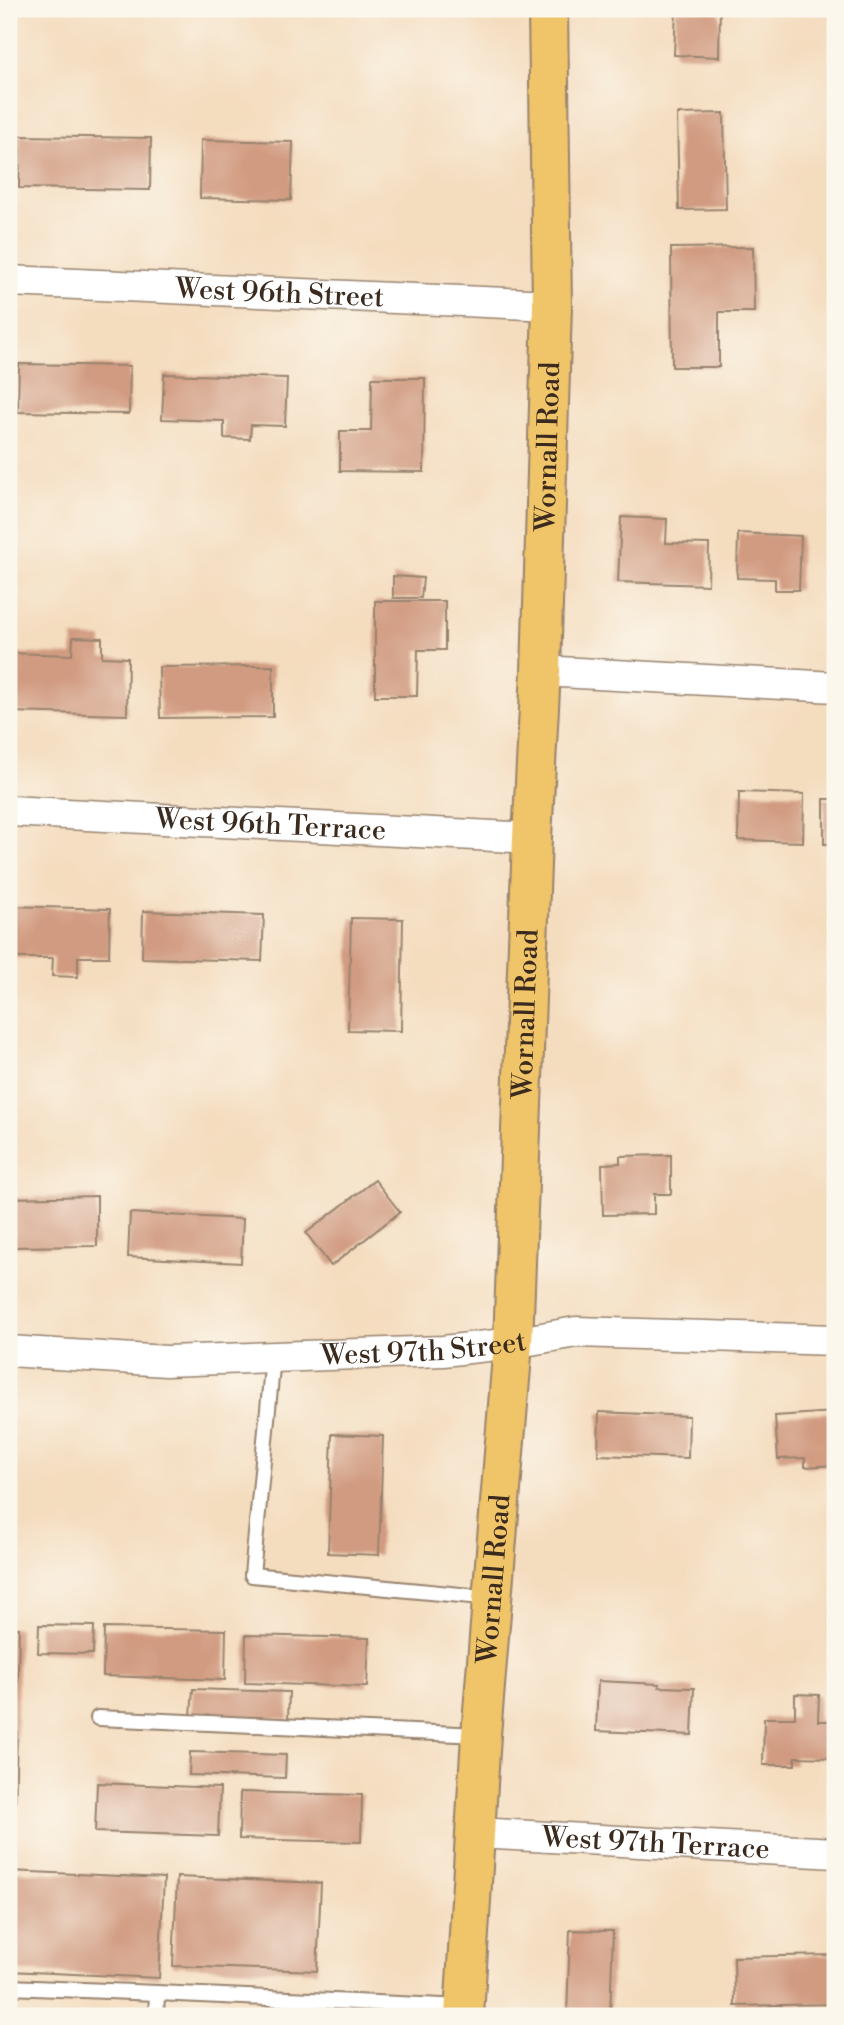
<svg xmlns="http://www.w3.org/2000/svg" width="844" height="2025" viewBox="0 0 844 2025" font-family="'Libre Bodoni',serif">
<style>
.building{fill:#d19b81}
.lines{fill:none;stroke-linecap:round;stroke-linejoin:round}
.service-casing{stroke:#98836e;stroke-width:18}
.minor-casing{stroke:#98836e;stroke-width:33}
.primary-casing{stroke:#98836e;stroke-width:42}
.service{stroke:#fff;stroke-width:14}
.minor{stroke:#fff;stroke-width:30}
.primary{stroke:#f0c469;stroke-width:38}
.labels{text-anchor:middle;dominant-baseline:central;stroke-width:6;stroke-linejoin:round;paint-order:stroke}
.street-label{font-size:28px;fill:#3b2a1e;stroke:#fbf7ec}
</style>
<rect width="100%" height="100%" fill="#fbf7ec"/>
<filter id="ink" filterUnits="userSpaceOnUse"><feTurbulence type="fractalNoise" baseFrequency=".0143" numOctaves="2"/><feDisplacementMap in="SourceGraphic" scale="14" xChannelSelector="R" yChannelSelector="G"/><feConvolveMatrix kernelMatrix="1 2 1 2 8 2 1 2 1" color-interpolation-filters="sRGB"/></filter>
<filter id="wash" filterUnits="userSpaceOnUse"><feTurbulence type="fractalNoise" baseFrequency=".00686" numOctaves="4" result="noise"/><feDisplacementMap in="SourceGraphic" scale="28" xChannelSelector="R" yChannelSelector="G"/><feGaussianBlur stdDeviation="1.57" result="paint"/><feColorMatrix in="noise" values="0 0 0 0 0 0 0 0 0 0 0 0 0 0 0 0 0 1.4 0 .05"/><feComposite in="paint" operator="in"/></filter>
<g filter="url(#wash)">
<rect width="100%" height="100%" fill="#f4dcbe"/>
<g id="blocks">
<g class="building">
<polygon points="676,9 720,9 719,57 674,55"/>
<polygon points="724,113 726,209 679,210 677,114"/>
<polygon points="20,136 151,138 150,190 19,188"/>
<polygon points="201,140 293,142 291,200 200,198"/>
<polygon points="753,247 754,312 719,312 719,367 672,367 671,248"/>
<polygon points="19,364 130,366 129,414 18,412"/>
<polygon points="164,374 287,378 285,426 251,425 250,439 224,438 224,421 162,419"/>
<polygon points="372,378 425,378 424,472 340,471 340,431 371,431"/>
<polygon points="621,517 667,519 666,543 709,544 708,585 618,582"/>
<polygon points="738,533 801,536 799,590 775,590 775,579 737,578"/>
<polygon points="393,576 423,578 421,598 393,598"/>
<polygon points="375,601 445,601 445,650 418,650 417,696 375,696"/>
<polygon points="73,637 102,638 102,657 128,658 127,715 9,712 9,653 72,655"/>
<polygon points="273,666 273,717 160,718 159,667"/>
<polygon points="739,792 804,794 803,842 738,840"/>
<rect x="824" y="799" width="11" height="45"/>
<polygon points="9,906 110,909 109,957 78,957 78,977 52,976 53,958 9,958"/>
<polygon points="143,911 264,915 262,961 142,958"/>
<polygon points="351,918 403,919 401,1031 348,1030"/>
<polygon points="671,1155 671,1194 654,1194 654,1214 603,1215 602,1164 620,1163 620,1156"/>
<polygon points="375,1180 400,1212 331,1266 306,1233"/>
<polygon points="97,1196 97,1246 9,1247 9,1198"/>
<polygon points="130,1213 243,1219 241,1263 128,1257"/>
<polygon points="599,1412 689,1416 688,1458 598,1455"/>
<polygon points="834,1412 835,1465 805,1467 805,1458 778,1459 775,1416"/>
<polygon points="332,1434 383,1436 379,1555 328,1553"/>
<polygon points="39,1625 94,1626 93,1654 38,1653"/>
<polygon points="9,1628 19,1628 15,1821 9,1821"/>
<polygon points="104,1628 226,1630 225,1680 103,1676"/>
<polygon points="246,1635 369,1638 367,1687 245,1683"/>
<polygon points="598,1681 659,1684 659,1687 694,1688 692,1735 596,1731"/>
<polygon points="193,1689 289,1692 288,1719 191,1716"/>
<polygon points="795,1694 819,1695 818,1721 835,1721 835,1758 795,1757 795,1765 763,1765 764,1718 795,1718"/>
<polygon points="190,1752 286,1755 285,1778 189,1775"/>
<polygon points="97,1783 220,1788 218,1836 95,1832"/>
<polygon points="240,1792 362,1795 361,1842 239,1839"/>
<polygon points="9,1871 164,1878 159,1978 9,1971"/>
<polygon points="177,1877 321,1883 317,1971 173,1966"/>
<polygon points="570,1930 613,1931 610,2016 567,2016"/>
<polygon points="835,1955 835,2004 735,2006 734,1957"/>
</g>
</g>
</g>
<g filter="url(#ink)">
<use href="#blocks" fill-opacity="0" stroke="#98836e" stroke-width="2"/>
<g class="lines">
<g class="service-casing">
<g id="service">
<polyline points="273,1357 252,1575 492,1598"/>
<polyline points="98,1718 480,1735"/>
<polyline points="9,1987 157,1993"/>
<polyline points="156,2016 157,1993 464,2007"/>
</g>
</g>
<g class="minor-casing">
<g id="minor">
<path id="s1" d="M 9,281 L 552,305"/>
<polyline points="541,671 835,687"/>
<path id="s2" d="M 9,811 L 532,838"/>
<path id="s3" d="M 9,1351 L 166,1361 L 443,1351 L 513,1343 L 576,1332 L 835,1340"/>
<path id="s4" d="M 476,1833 L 835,1853"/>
</g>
</g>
<g class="primary-casing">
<g id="primary">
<path id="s5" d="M 464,2016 L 481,1735 L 513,1343 L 532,838 L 541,671 L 552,305 L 548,9"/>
</g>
</g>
<use href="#service" class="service"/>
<use href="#minor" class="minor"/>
<use href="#primary" class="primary"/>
</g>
</g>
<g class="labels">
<g class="street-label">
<text stroke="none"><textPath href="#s1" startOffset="271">West 96th Street</textPath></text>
<text stroke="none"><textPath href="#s5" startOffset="1572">Wornall Road</textPath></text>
<text stroke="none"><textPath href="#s2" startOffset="262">West 96th Terrace</textPath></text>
<text stroke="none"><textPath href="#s5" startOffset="1004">Wornall Road</textPath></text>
<text stroke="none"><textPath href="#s3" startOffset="415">West 97th Street</textPath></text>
<text stroke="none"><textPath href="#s5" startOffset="438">Wornall Road</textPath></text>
<text stroke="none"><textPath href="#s4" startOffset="180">West 97th Terrace</textPath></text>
</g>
</g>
<rect width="844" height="2025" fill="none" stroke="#fbf7ec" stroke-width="35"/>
</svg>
